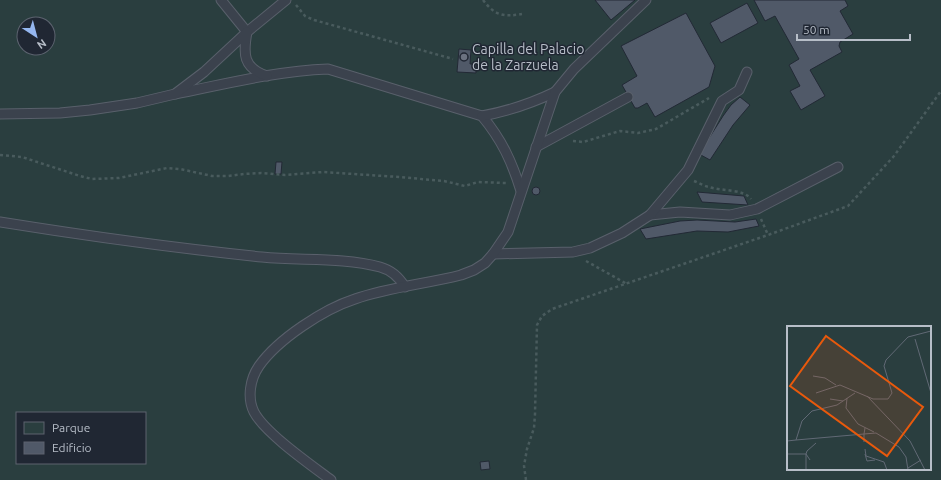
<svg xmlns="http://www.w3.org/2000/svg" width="941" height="480" viewBox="0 0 941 480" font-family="Ubuntu,sans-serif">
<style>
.green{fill:#2a3e3f;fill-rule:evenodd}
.building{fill:#505968;stroke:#222935}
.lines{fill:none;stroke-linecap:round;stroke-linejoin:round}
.service-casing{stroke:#59606b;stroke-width:11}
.path{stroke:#495b5d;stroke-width:2.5;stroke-dasharray:3 3;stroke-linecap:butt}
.service{stroke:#3b424d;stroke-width:9}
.worship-dot{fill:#6b7280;stroke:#202733;stroke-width:1.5}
.labels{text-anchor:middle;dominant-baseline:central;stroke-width:3;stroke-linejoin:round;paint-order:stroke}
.poi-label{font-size:14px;fill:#b7bec8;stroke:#202733;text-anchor:start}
.inset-road{fill:none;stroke:#616975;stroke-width:1}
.view{fill:#e8590c;fill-opacity:0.15;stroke:#e8590c;stroke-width:2}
.inset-edge{fill:none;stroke:#b7bec8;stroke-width:2}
</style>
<rect width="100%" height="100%" fill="#27303d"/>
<path class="green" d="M 0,0 L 941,0 L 941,480 L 0,480 ZM 24,24 L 48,24 L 48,48 L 24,48 ZM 788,327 L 930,327 L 930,469 L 788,469 ZM 17,413 L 145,413 L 145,463 L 17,463 Z"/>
<g class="building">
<polygon points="595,0 635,0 611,20"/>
<polygon points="754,0 845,0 848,6 840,11 853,34 840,42 839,46 842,52 810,70 825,96 801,110 790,91 800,86 789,65 799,59 775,16 765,21"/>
<polygon points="747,3 758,23 721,43 710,23"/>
<polygon points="686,13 715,66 709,87 655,117 647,103 638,108 635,108 622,85 637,76 621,46"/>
<polygon points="459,49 471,50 470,64 476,64 476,73 457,72"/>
<polygon points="740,97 750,105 733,125 710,160 699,154 723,116 731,105"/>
<polygon points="276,162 282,162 281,174 275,174"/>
<circle cx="536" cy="191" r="4"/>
<polygon points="697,192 744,196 748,205 702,202"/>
<polygon points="756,219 759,226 728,232 697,231 646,239 640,229 680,221 697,220 735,222"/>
<polygon points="489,461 490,469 481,470 480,462"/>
</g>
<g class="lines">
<g class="service-casing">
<g id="service">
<polyline points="221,0 247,32 286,0"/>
<path d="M 175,94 C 225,84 276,71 328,69 L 482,116 C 502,140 512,162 521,191"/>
<path d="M 0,114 L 60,113 L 90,110 L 137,103 L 175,94 L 204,72 L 247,32 C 243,54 243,68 267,76"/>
<path d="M 482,116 C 509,111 530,104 555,92"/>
<polyline points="536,147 628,97"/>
<polyline points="650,215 680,212 730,215 757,209 838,167"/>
<path d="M 0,222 C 87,236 174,248 262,257 C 300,261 342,257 380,267 C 391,270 399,277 405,287"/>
<polyline points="493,254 573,252 590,248 622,233 650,215 688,170 722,101 739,90 747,72"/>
<path d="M 331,480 C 311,465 265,433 254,412 C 247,398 250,379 259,366 C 278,339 324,309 355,299 C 389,287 426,284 461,275 L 474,270 L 485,263 L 493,254 L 508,232 L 555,92 L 574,69 L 646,0"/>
</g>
</g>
<g class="path">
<path d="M 483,0 C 495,16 504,17 522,14"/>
<polyline points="296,5 305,16 314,20 453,59"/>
<polyline points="573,141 583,142 620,131 638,133 656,129 709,98"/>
<polyline points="0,155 22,157 80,176 92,179 119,178 167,168 180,169 212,176 228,176 244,174 261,173 285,175 323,172 399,177 444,181 465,186 478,182 506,183"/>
<path d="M 694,181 C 699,183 704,186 709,187 C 721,191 744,189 751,199"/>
<polyline points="761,219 768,235"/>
<polyline points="586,261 627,284"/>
<polyline points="526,480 524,466 527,449 534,428 535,414 537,325 542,316 552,309 768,235 848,206 894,156 941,91"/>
</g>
<use href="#service" class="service"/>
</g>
<circle class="worship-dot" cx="464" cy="57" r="4"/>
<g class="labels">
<g class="poi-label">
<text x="472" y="49">Capilla del Palacio<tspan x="472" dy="16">de la Zarzuela</tspan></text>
</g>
</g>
<g transform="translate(787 326)">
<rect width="144" height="144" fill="#27303d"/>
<path d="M 0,0 L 144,0 L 144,144 L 0,144 Z" fill="#2a3e3f"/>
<path class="inset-road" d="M 128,13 L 144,67M 26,50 L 38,52 L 49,59M 29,67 L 53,59 L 86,73 L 101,73 L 105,67 L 97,40 L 99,34 L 121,11 L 144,5M 80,70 L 123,115 L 138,144M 60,72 L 59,82 L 71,98 L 87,106M 43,73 L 56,75M 78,102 L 77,108 L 89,107 L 112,121 L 119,131 L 121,144M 9,114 L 77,108 L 77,116M 0,115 L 9,114 L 15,95 L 25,85 L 50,79 L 68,67M 78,123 L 79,130 L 97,136 L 100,144M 0,128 L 19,128 L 19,144M 78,128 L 80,135 L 88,134M 23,134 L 19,128 L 20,125 L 29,117M 121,142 L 134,134"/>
<path class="view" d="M 39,10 L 136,81 L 100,130 L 3,60 Z"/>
<rect width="144" height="144" class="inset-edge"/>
</g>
<rect x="16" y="412" width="130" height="52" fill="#202733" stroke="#5c636f"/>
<rect x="24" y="422" width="20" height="12" fill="#2a3e3f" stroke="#5c636f"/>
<text x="52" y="432" font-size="12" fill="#b7bec8">Parque</text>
<rect x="24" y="442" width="20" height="12" fill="#505968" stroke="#5c636f"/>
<text x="52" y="452" font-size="12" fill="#b7bec8">Edificio</text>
<g transform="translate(36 36) rotate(144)"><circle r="19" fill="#202733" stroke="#5c636f"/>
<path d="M0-3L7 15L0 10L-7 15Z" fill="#95b7f0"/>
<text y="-6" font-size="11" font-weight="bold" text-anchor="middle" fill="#b7bec8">N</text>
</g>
<path d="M797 34v6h113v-6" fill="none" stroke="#b7bec8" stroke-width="2"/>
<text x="803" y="34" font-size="12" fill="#b7bec8" stroke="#202733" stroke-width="3" paint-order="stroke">50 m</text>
</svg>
